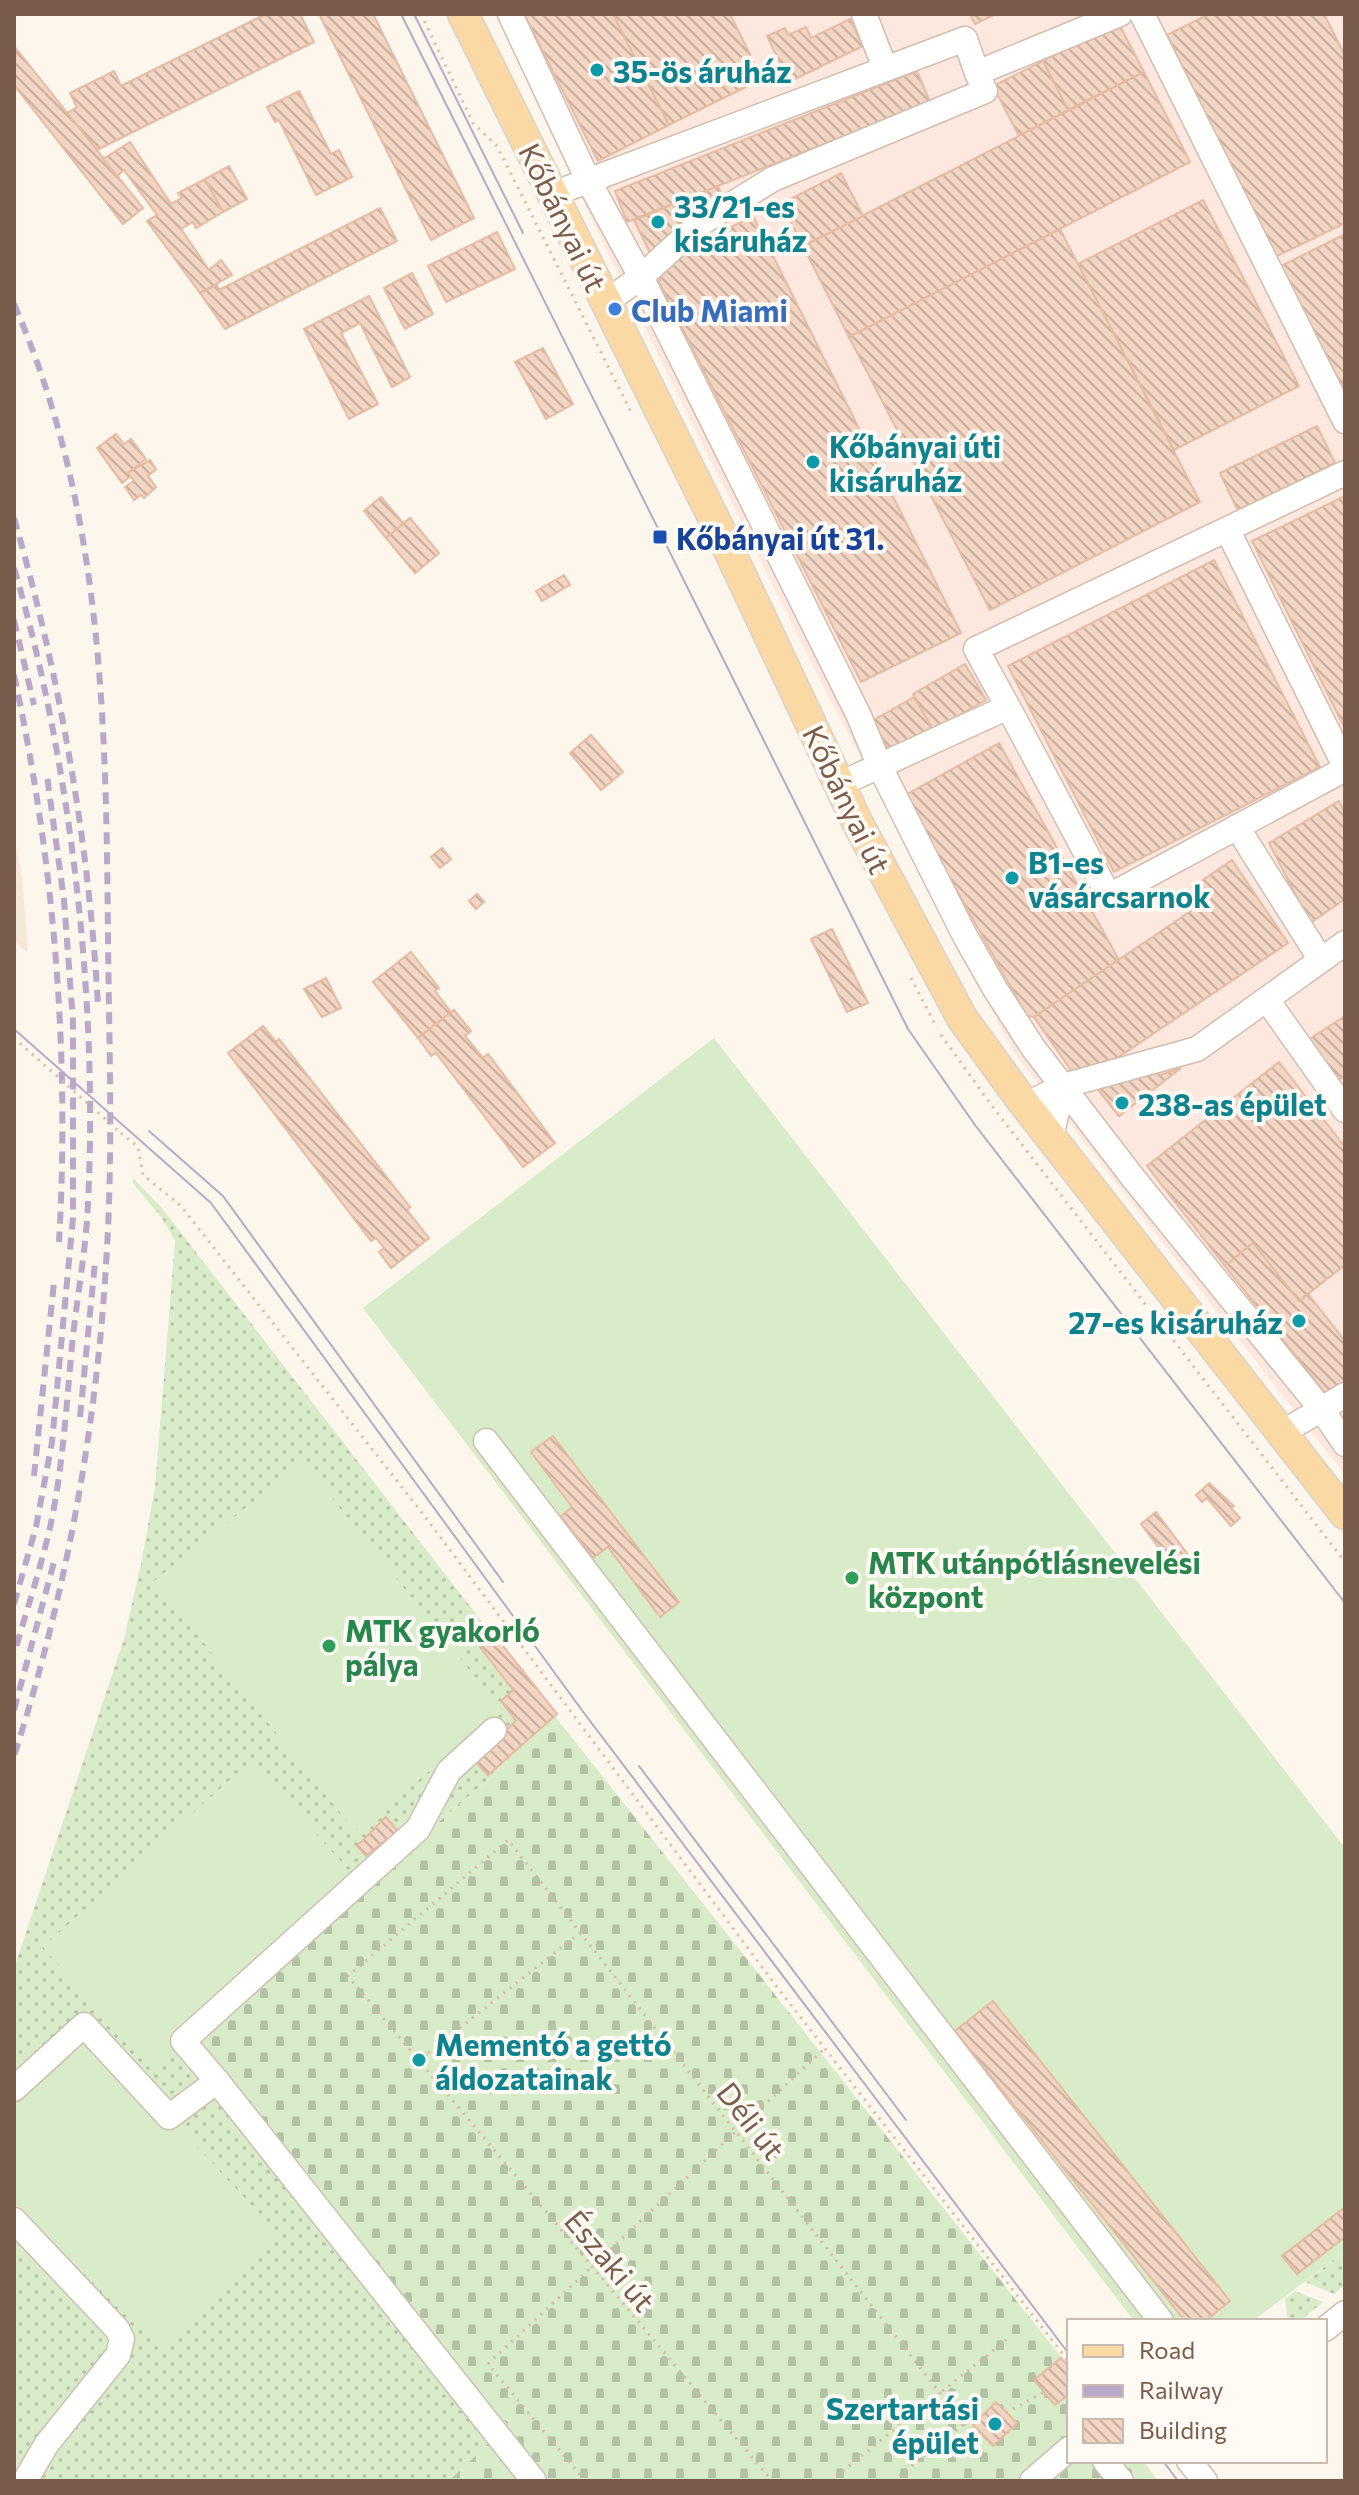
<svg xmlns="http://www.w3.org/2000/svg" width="1359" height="2495" viewBox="0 0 1359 2495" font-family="Commissioner,sans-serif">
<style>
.residential{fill:#f5e8da}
.commercial{fill:#fde8e0}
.grass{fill:url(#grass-dots)}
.cemetery{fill:url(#cemetery-stones)}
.pitch{fill:#d8ecc9}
.building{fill:url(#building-back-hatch);stroke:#e6bba3;stroke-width:2}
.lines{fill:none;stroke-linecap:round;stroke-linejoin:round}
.minor-casing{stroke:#d1beb0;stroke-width:27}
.major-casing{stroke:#dad1cd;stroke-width:33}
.path{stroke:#d9b8a5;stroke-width:3;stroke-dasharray:2 6;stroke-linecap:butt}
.minor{stroke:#fff;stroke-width:24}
.major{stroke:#fbd9a5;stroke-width:30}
.tram{stroke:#b9a8c9;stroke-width:2}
.rail{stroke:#b9a8c9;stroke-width:6;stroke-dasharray:12 8;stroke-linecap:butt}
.path-bridge{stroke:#d9b8a5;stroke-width:3;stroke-dasharray:2 6;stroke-linecap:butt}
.culture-dot{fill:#0f9aa8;stroke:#fffaf3;stroke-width:3}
.shop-dot{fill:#3f7fe0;stroke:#fffaf3;stroke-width:3}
.transit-dot{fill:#1a4fb4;stroke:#fffaf3;stroke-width:3}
.leisure-dot{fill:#2e9e5b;stroke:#fffaf3;stroke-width:3}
.labels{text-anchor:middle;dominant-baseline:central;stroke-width:8;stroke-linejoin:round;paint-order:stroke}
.culture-label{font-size:30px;font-weight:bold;fill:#0d838f;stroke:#fffaf3;text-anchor:start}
.street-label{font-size:30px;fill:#7a5c4d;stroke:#fffaf3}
.shop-label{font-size:30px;font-weight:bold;fill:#366cbe;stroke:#fffaf3;text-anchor:start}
.transit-label{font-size:30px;font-weight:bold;fill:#164399;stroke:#fffaf3;text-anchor:start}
.leisure-label{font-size:30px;font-weight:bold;fill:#27864d;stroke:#fffaf3;text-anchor:start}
</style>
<defs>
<pattern id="grass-dots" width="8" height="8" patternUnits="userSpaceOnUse" patternTransform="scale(2)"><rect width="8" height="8" fill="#d8ecc9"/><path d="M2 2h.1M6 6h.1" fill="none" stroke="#b4c2a5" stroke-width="1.8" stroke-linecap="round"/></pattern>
<pattern id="cemetery-stones" width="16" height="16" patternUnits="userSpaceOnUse" patternTransform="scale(2)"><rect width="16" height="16" fill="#d8ecc9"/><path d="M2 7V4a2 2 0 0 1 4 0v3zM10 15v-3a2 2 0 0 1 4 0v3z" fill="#b4c2a5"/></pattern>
<pattern id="building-back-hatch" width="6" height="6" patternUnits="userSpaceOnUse" patternTransform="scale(2)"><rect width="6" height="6" fill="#f3d5c3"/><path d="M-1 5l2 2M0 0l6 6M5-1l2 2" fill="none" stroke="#cab0a1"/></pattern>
</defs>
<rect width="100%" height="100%" fill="#fdf6ec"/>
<polygon class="residential" points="14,838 22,875 28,953 14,941"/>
<polygon class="commercial" points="496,14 1345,14 1345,1475 1014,1053 813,666 612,262"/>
<g class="grass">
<polygon points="132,1177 161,1207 558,1720 183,2041 509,2426 449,2481 14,2481 14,1968 124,1639 141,1564 155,1487 175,1241 162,1218 133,1183"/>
<polygon points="1345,2251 1345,2285 1334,2294 1305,2282"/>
<polygon points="1295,2291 1323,2302 1300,2321 1288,2321 1285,2299"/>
</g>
<polygon class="cemetery" points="558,1720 1069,2367 1069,2461 1143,2461 1158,2481 449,2481 508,2425 183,2041"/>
<g class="pitch">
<polygon points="714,1038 1345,1848 1345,2251 1253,2321 1134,2321 363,1308"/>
<polygon points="303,1462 503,1712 355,1831 154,1581"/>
<polygon points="251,1761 360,1883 151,2069 43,1947"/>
<polygon points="84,2025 280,2236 159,2348 14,2192 14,2089"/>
</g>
<g class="building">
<polygon points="266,14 300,14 314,42 97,150 67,113 77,107 70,93 114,71 121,86"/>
<polygon points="319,14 373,14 474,218 431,240"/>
<polygon points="524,14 613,14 669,125 598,161"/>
<polygon points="613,14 730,14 762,79 669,125"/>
<polygon points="970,14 996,14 975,24"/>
<polygon points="1209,14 1324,14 1345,56 1345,223 1275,257 1167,35"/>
<polygon points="850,19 863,46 789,82 767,36 785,28 788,35 806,27 811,38"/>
<polygon points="1118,22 1144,72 1068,110 1043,61"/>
<polygon points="14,46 143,208 123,224 14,85"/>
<polygon points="1043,61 1068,110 1019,136 993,86"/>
<polygon points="917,71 930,102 627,222 615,191"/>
<polygon points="1144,72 1190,162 849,337 803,246"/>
<polygon points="299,91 331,154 339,150 352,177 316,195 279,120 275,122 267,107"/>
<polygon points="130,142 171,204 182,198 178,193 205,179 223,212 196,228 193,222 181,229 209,270 221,260 232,275 200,293 147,221 157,215 124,170 117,176 103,159"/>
<polygon points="229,166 247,199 223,212 205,179"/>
<polygon points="841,173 863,216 803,246 781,204"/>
<polygon points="718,186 721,193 703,199 651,255 634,220"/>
<polygon points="1203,200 1299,386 1174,450 1078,264"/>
<polygon points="380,208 397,241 225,329 200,293 217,285 219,290"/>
<polygon points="753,216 961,633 861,682 659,282 669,258"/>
<polygon points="1060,229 1200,502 990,610 849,337"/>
<polygon points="497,232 515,269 446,302 428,266"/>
<polygon points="1345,234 1345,393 1281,266"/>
<polygon points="412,273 433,314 405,329 384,288"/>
<polygon points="369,296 410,377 392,387 360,323 341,333 378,404 349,419 304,329"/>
<polygon points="543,348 573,404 546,419 515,362"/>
<polygon points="1317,426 1335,463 1238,511 1220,473"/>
<polygon points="116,434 124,444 131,439 146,459 128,473 131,476 122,483 97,448"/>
<polygon points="150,460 156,469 148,476 156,487 144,498 141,495 134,500 125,487 134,481 128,473"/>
<polygon points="1345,496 1345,729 1252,541"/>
<polygon points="381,497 404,524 386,538 364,511"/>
<polygon points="410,518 439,553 415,573 386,538"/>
<polygon points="1214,560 1320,767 1114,872 1008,666"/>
<polygon points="564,575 570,585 542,601 536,591"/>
<polygon points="965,664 986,700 933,730 913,694"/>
<polygon points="914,697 933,730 891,754 872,721"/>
<polygon points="591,735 623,772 601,790 570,753"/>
<polygon points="999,743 1119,960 1034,1017 1027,1016 904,796"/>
<polygon points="1339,801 1345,813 1345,899 1310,923 1269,843"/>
<polygon points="442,848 451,859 440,868 431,857"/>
<polygon points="1232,860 1288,943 1080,1083 1034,1017 1210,898 1200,882"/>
<polygon points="477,894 484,902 476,909 469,901"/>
<polygon points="832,929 868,1003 847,1012 811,939"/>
<polygon points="411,952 439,988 435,991 451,1012 418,1038 373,982"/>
<polygon points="326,978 341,1008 322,1017 304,989"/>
<polygon points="454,1010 471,1031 465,1036 483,1058 488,1054 555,1143 523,1167 436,1053 431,1056 418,1038"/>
<polygon points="1345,1016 1345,1075 1339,1080 1308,1040"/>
<polygon points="263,1026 276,1042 279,1039 410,1207 407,1210 429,1238 391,1268 379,1252 384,1248 376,1238 371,1241 228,1053"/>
<polygon points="1279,1062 1345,1147 1345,1265 1299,1301 1253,1243 1225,1266 1147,1166"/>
<polygon points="1154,1067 1160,1075 1181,1068 1119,1116 1098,1090"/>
<polygon points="1253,1243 1299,1301 1308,1294 1345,1341 1345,1383 1328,1397 1225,1266"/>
<polygon points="553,1436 679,1602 660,1617 608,1547 593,1558 561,1516 572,1507 531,1452"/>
<polygon points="1209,1483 1234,1506 1231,1508 1240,1518 1231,1526 1207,1498 1202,1502 1196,1495"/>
<polygon points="1156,1512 1189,1556 1174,1568 1141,1524"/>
<polygon points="495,1636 557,1714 488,1775 474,1760 516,1721 501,1701 513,1690 480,1647"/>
<polygon points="386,1817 400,1834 390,1843 387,1839 366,1856 357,1846"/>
<polygon points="993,2001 1230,2301 1205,2321 1185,2321 955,2031"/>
<polygon points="1345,2207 1345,2237 1297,2274 1282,2256"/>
<polygon points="1061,2358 1069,2367 1069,2394 1055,2405 1034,2380"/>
<polygon points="996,2402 1017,2423 993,2446 973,2425"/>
</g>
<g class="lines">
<g class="minor-casing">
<g id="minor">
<polyline points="510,14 588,180 641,277 859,716 880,767 965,936 995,989 1034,1049 1134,1179 1322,1410 1345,1444"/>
<polyline points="864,14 885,68"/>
<polyline points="1142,14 1345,421"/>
<polyline points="553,194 965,39 977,73"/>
<polyline points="606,302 641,277 698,225 773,179 985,91 977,73 1120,14"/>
<polyline points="1228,531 1345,766"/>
<polyline points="1008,707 976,649 1345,473"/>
<polyline points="840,784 1008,707 1109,896 1345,769"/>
<polyline points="1237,827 1321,960"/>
<polyline points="1267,1000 1345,1110"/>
<polyline points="1026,1105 1063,1086 1197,1049 1345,943"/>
<polyline points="1051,1137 1063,1086"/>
<polyline points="1280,1434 1345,1395"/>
<polyline points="486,1441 1161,2321"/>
<polyline points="217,2081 534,2481"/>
<polyline points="14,2089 84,2025 169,2117 217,2081 183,2041 418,1829 449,1771 494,1730"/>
<polyline points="14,2220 117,2329 122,2339 118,2355 46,2445 25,2481"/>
<polyline points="1325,2329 1345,2313"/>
<polyline points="1105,2461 1121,2481"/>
<polyline points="1189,2461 1205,2481"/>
<polyline points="1032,2481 1069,2449"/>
</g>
</g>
<g class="major-casing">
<polyline id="major" points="463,14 718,527 857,822 962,1018 1020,1098 1345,1514"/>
</g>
<g class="path">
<polyline points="421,14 473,123 497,146 631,412"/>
<polyline points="911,978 937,1028"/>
<polyline points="941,1035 992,1106 1345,1562"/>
<polyline points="121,1133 138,1147 143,1175 181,1206 423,1514 777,1987 1069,2362"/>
<polyline points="416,2057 422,2058 421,2064 416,2063 416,2057 348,1976 508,1840 964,2424 979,2439 983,2435"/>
<polyline points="422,2058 581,1932"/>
<polyline points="422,2064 772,2481"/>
<polyline points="1006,2413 1044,2392"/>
<polyline points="585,2481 488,2364 823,2050"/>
<polyline points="830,2481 1010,2337"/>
<polyline points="893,2481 964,2424"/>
</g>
<use href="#minor" class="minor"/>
<use href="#major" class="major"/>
<g class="tram">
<polyline points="401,14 908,1029 975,1125 1345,1603"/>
<polyline points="414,14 523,233"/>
<polyline points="14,1029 211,1203 584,1713 1069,2354"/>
<polyline points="149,1131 223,1196 503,1582"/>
<polyline points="639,1766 906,2120"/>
<polyline points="1163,2461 1178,2481"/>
</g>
<g class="rail">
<path d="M 14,304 C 103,508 106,719 108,937 C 109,1040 113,1144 107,1248 C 98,1420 67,1592 14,1756"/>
<path d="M 14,518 C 60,677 89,841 98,1006"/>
<path d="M 14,568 C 72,764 100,1015 87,1220 C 84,1262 76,1304 72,1346 C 66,1408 63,1470 49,1532 C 39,1573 26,1613 14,1654"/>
<polyline points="14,620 34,705"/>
<path d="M 14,675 C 54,860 70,1052 59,1242"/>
<polyline points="80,1417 95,1262"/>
<polyline points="34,1476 54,1282"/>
<polyline points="14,1604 36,1527 52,1442 73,1218 73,1021 64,900 47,776"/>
<polyline points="14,1710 54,1562"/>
</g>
<polyline class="path-bridge" points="14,1038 121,1133"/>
</g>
<g class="culture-dot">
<circle cx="597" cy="70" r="8"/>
<circle cx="658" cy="222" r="8"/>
<circle cx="813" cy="462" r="8"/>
<circle cx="1012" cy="878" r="8"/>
<circle cx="1122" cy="1103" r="8"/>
<circle cx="1299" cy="1321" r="8"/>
<circle cx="419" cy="2060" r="8"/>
<circle cx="995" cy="2424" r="8"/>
</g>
<circle class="shop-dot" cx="615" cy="309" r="8"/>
<rect class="transit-dot" x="652" y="529" width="16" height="16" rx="4"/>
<g class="leisure-dot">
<circle cx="852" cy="1578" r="8"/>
<circle cx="329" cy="1646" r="8"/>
</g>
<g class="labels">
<g class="culture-label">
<text x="613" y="70">35-ös áruház</text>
<text x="674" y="205">33/21-es<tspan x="674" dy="34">kisáruház</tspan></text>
<text x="829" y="445">Kőbányai úti<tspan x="829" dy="34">kisáruház</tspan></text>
<text x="1028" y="861">B1-es<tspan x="1028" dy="34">vásárcsarnok</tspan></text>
<text x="1138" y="1103">238-as épület</text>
<text x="1283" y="1321" text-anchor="end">27-es kisáruház</text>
<text x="435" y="2043">Mementó a gettó<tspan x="435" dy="34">áldozatainak</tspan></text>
<text x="979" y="2407" text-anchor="end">Szertartási<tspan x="979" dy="34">épület</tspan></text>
</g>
<g class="street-label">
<text transform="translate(564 217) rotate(64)">Kőbányai út</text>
<text transform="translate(848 799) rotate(64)">Kőbányai út</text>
<text transform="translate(752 2120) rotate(52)">Déli út</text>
<text transform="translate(611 2260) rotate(50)">Északi út</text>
</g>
<g class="shop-label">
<text x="631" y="309">Club Miami</text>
</g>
<g class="transit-label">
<text x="676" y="537">Kőbányai út 31.</text>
</g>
<g class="leisure-label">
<text x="868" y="1561">MTK utánpótlásnevelési<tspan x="868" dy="34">központ</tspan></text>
<text x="345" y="1629">MTK gyakorló<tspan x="345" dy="34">pálya</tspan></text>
</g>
</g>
<rect width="1359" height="2495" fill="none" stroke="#7a5c4d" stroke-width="32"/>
<rect x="1067" y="2319" width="260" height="144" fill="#fffaf3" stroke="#cabbb1" stroke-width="2"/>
<rect x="1083" y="2345" width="40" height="12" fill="#fbd9a5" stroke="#cabbb1" stroke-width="2"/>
<text x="1139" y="2359" font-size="24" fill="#7a5c4d">Road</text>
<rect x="1083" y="2385" width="40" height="12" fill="#b9a8c9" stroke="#cabbb1" stroke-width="2"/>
<text x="1139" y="2399" font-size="24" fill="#7a5c4d">Railway</text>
<rect x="1083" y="2419" width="40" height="24" fill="url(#building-back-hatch)" stroke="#cabbb1" stroke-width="2"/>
<text x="1139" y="2439" font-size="24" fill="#7a5c4d">Building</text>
</svg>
